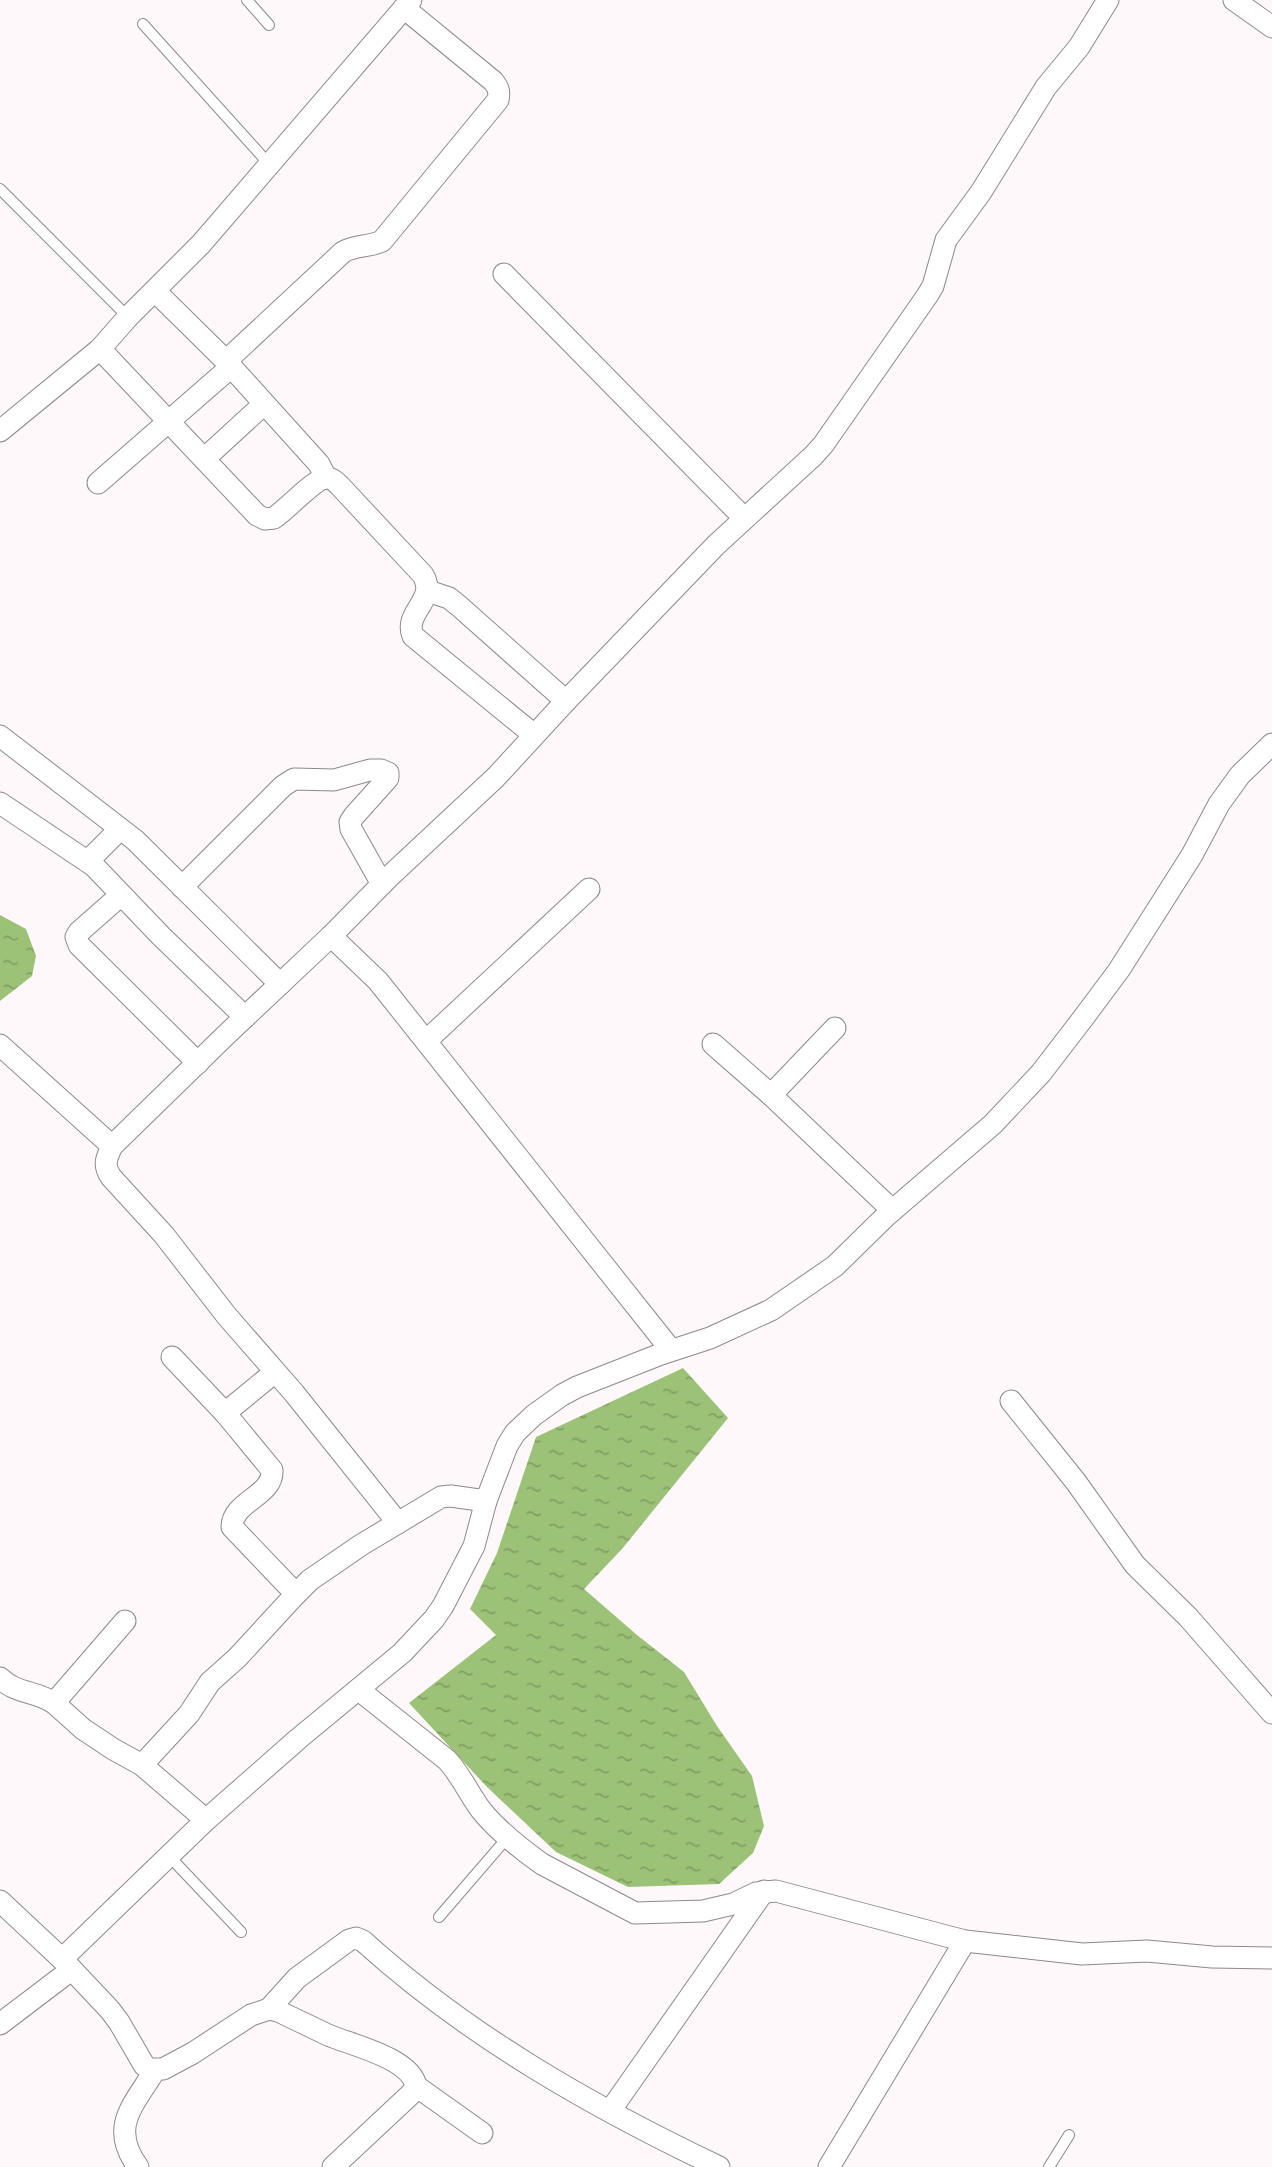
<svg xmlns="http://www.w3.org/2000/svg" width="1272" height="2167" viewBox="0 0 1272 2167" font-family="'Public Sans',sans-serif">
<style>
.water{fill:url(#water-ripples)}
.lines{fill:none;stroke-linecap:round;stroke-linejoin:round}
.lane-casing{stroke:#8f888a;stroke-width:12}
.street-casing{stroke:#8f888a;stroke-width:23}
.lane{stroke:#fff;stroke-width:10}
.street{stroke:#fff;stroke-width:21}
</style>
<defs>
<pattern id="water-ripples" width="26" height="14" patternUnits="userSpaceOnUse" patternTransform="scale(1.75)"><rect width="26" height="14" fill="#9bc276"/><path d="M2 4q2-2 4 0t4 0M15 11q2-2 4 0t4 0" fill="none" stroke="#809f62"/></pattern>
</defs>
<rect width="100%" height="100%" fill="#fef8fa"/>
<g class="water">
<polygon points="0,915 26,929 36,956 32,976 0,1001"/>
<polygon points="683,1368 728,1418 622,1549 584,1589 637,1635 684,1672 717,1726 752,1776 764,1826 753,1853 719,1884 628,1887 556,1852 487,1787 409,1703 496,1635 470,1609 497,1553 536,1437"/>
</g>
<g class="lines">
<g class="lane-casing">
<g id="lane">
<polyline points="247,0 269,25"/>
<polyline points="143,24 269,164"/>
<polyline points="0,189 128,317"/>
<polyline points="169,1856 241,1932"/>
<polyline points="439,1917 508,1837"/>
<polyline points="1049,2167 1069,2135"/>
</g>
</g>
<g class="street-casing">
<g id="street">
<polyline points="1234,0 1272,27"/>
<polyline points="504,274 744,518"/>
<polyline points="155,291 226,361 319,464 326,478"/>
<path d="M 100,349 L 257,515 L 265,519 L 274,518 C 286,510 314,480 325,478 C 331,477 336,482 340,486 L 423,575 C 438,600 403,612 413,636 L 534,735"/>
<path d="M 226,361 L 343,252 C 355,245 370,247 382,241 L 498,100 C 500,91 498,87 493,81 L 404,8"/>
<polyline points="0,431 100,349 128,317 201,244 411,0"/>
<polyline points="204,459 264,404"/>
<polyline points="98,483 231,367"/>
<polyline points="428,591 449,598 459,606 566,701"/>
<polyline points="0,736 135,840 280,984"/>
<polyline points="0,803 94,866 161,936 245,1017"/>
<polyline points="88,861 120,829"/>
<polyline points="182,887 283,786 294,779 334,780 370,770 381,770 388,773 388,778 354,816 350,822 351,829 382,884"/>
<polyline points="121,895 79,932 76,937 79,945 198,1063"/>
<polyline points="331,936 378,981 671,1350"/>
<polyline points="426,1041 589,889"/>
<polyline points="713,1044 771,1095 892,1210"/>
<polyline points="0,1045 112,1146"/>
<polyline points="771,1095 835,1028"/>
<path d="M 172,1357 L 225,1413 L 272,1470 C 274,1496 232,1501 232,1527 L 296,1594"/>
<polyline points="1011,1401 1076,1482 1135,1565 1188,1617 1272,1713"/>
<polyline points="225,1413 275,1372"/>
<path d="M 398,1523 L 294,1393 L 226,1315 L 164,1235 L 111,1177 C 103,1165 106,1159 112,1146 L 227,1034 L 331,936 L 391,875 L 496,777 L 566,701 L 716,545 L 813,456 L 823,445 L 927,296 L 933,286 L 946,240 L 981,192 L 1046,87 L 1079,47 L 1108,0"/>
<path d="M 0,1678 C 16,1694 37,1691 54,1703 L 83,1729 L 113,1749 L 142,1765 L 206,1820"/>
<path d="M 359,1690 L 447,1760 C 461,1775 469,1794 481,1810 C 497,1830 521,1849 542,1864 L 635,1913 L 703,1911 L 733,1904 L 756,1893 L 776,1891 L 965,1941 L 1082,1954 L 1147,1951 L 1212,1957 L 1272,1958"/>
<polyline points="54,1703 125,1621"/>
<polyline points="142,1765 189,1714 210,1682 237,1658 296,1594 310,1580 361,1545 441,1497 451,1496 486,1501"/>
<path d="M 0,1901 L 62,1959 L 110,2010 L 119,2022 L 144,2065 L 149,2069 L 163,2069 L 193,2053 L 251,2015 L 269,2009 L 278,2011 C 295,2019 311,2027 328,2035 C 351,2045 411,2058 416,2086 L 412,2093 L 333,2167"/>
<polyline points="62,1959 206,1820 298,1739 402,1653 434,1619 443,1606 474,1546 486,1501 507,1446 515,1433 534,1415 562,1395 577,1387 661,1354 710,1338 771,1310 835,1266 886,1216 993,1124 1041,1073 1084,1017 1119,970 1192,855 1219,804 1240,775 1272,744"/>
<path d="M 269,2009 L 297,1978 L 349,1940 L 356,1938 L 363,1941 C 468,2036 591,2106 719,2167"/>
<polyline points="0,2024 71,1970"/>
<polyline points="416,2086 482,2133"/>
<polyline points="610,2111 764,1891"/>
<path d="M 138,2167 C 109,2127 133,2106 155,2070"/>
<polyline points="829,2167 965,1941"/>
</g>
</g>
<use href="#lane" class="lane"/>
<use href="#street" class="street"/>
</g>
</svg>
